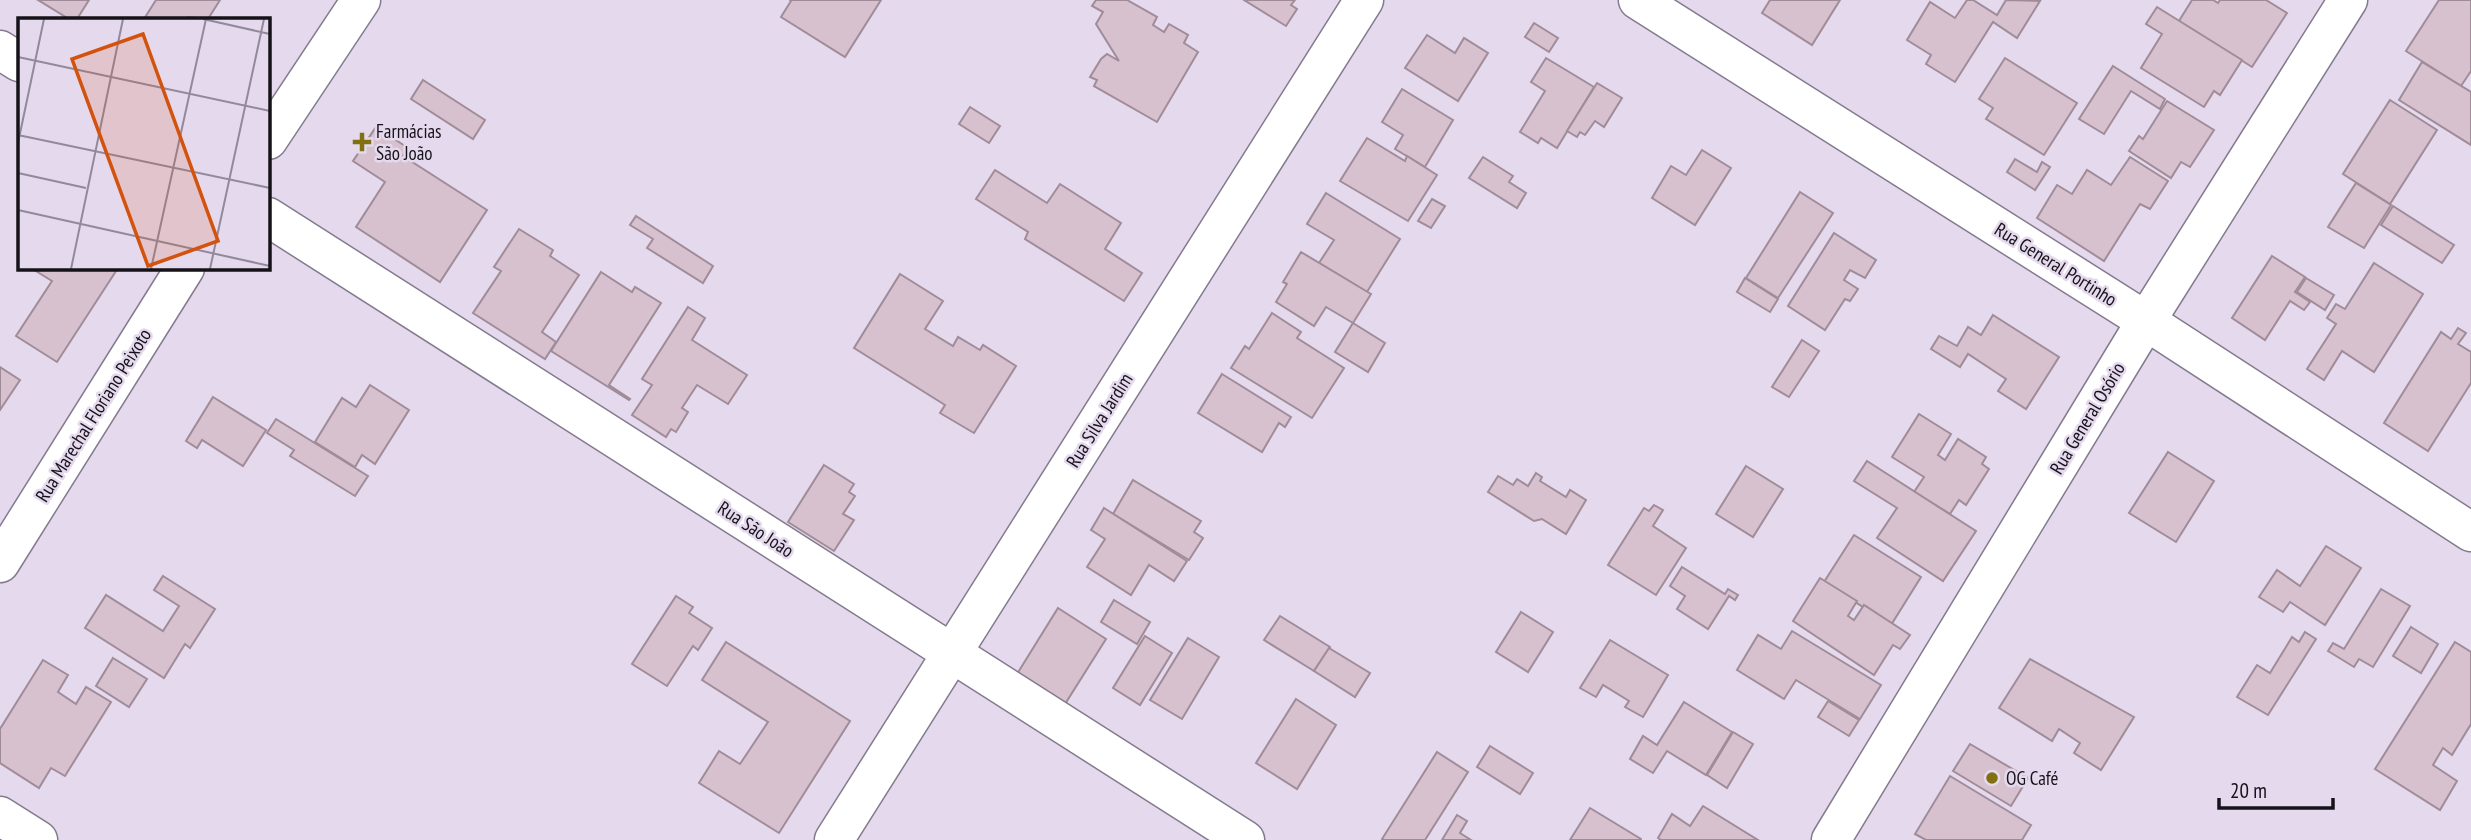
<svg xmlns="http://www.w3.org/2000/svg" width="2471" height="840" viewBox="0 0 2471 840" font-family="'PT Sans Narrow',sans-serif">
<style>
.building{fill:#d7c1cf;stroke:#a08c99;stroke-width:2}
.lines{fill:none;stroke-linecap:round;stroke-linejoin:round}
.minor-casing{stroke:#847a8d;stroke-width:41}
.minor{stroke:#fff;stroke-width:38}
.poi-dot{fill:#817010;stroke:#e5d9ee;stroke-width:2.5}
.labels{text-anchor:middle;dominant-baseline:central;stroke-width:5;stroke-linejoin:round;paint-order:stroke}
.poi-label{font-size:19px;fill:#161219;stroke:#e5d9ee;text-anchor:start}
.street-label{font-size:19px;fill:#161219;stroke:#e5d9ee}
.inset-road{fill:none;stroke:#928999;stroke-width:2}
.view{fill:#d3520d;fill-opacity:0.15;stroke:#d3520d;stroke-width:3.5}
.inset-edge{fill:none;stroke:#161219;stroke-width:3.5}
</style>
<rect width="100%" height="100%" fill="#e5d9ee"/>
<g class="building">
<polygon points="38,0 89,0 77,19 69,19"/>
<polygon points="156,0 220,0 208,19 188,17 187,19 144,19"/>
<polygon points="790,0 881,0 845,57 781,17 791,1"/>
<polygon points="1096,0 1127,0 1157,17 1153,25 1164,32 1169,24 1188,35 1184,43 1198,52 1157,122 1094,86 1097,80 1090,77 1101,59 1107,54 1119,61 1096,24 1103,12 1092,6"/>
<polygon points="1244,0 1295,0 1291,5 1297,9 1286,26"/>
<polygon points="1770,0 1840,0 1812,45 1762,13"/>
<polygon points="1967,0 1973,0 1997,15 2006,0 2040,1 2017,38 1993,22 1955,82 1926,64 1931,55 1907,40 1930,2 1955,18"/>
<polygon points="2192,0 2213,0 2218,3 2220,0 2266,0 2287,13 2252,67 2179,21"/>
<polygon points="2439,0 2471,0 2471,71 2461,86 2406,51"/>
<polygon points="2157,7 2242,60 2220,95 2214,91 2204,107 2141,68 2162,34 2146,24"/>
<polygon points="1534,23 1558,38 1549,52 1525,37"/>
<polygon points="1427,35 1455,53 1464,38 1488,53 1458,101 1405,68"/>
<polygon points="1546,58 1594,87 1557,148 1541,138 1538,143 1520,132 1545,91 1531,82"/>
<polygon points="2005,58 2077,103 2044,155 1986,119 1993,108 1979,99"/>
<polygon points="2422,62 2471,92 2471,145 2399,100"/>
<polygon points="2113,66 2165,99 2160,109 2131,91 2104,134 2079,119"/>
<polygon points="423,80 485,120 473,139 411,99"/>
<polygon points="1597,83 1622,98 1604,127 1595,121 1585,135 1580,132 1577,137 1567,131"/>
<polygon points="1402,89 1453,120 1425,167 1395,149 1403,135 1382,122"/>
<polygon points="2390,100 2437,130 2390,204 2343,174"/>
<polygon points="2167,101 2214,130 2190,167 2181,162 2171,178 2129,151 2139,136 2143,139"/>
<polygon points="970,107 1000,126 989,143 959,124"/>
<polygon points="376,127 408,148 403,156 487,210 440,282 356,227 385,182 353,161"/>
<polygon points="1367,138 1405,161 1407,156 1437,175 1408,221 1340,181"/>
<polygon points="1702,150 1731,168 1695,225 1652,198 1671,166 1686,175"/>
<polygon points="1483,157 1513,176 1509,182 1526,193 1517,208 1469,178"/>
<polygon points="2130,157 2168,181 2150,209 2140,204 2104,261 2037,218 2057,185 2072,194 2087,170 2111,185"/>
<polygon points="2015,159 2037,172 2042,162 2050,167 2035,190 2007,172"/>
<polygon points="995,170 1047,203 1060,184 1121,223 1105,249 1142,273 1124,301 1025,239 1028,232 976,199"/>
<polygon points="2356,183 2391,205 2364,248 2328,227"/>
<polygon points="1800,192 1833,213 1778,298 1746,278"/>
<polygon points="1326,193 1400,239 1367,292 1319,263 1334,240 1307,224"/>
<polygon points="1432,199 1445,206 1431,228 1418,221"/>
<polygon points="2393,206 2454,245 2442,263 2381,225"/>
<polygon points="636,216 713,266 703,283 647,248 653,239 630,225"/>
<polygon points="519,229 553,250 550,256 579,275 542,332 556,342 545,359 473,313 501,271 494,267"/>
<polygon points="1834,233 1876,260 1865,278 1850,270 1844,280 1858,289 1850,301 1845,299 1825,330 1788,306"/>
<polygon points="1301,252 1371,294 1353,323 1326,307 1314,326 1276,302 1287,284 1283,282"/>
<polygon points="2272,256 2305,277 2295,292 2310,302 2304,310 2290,301 2265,340 2232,318"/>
<polygon points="2374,263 2423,294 2374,372 2342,351 2324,380 2307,369 2336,324 2327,318 2336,304 2345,309"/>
<polygon points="31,268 118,268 57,362 16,336 52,281"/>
<polygon points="601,272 632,292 635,287 661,303 609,385 630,399 629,400 551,351"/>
<polygon points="900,274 943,301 925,329 953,346 958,337 980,350 983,345 1016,366 974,433 940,413 945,405 854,348"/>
<polygon points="1745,278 1778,299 1770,312 1737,292"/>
<polygon points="2306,278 2334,295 2325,310 2297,292"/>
<polygon points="688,307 705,318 692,340 747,375 728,404 697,385 682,408 688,412 676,432 671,429 666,437 632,415 652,385 642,379"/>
<polygon points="1272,313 1301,332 1297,338 1344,368 1312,418 1231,368 1245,346 1249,349"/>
<polygon points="1993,315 2059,357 2026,409 1998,391 2006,379 1968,354 1960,367 1931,349 1939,336 1957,346 1968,327 1981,335"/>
<polygon points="1353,323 1385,343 1368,372 1335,352"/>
<polygon points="2458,328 2466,333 2458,344 2471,352 2471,383 2428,451 2384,423 2441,332 2451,339"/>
<polygon points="1802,340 1819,351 1789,397 1772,387"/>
<polygon points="0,367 20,380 0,410"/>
<polygon points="1222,374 1291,417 1285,427 1279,423 1262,452 1198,413"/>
<polygon points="370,385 409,410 375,464 362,455 355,467 315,442 342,398 356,407"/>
<polygon points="213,397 266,430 243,466 202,440 197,448 186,441"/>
<polygon points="1919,414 1951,434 1938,455 1945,460 1958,439 1986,457 1982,464 1989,469 1966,505 1959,500 1950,514 1914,492 1924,477 1892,457"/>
<polygon points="276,419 368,476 355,496 290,456 294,450 267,433"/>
<polygon points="2168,452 2214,481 2176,542 2129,513"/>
<polygon points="1867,461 1976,531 1943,581 1877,538 1897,508 1854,481"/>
<polygon points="824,465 854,484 849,492 855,496 843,514 854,520 834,551 788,522"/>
<polygon points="1746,466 1783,489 1753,537 1716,514"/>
<polygon points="1536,473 1542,477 1540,481 1566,497 1570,490 1586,500 1566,534 1542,519 1534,521 1488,492 1498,476 1513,485 1517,479 1528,486"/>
<polygon points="1133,480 1201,521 1194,532 1203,538 1189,560 1113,514"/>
<polygon points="1654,505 1663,510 1653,526 1686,548 1656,595 1608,565 1644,508 1649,511"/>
<polygon points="1104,508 1187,561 1174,581 1149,565 1131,595 1087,567 1105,539 1091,530"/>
<polygon points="1854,535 1921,577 1891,625 1824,582"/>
<polygon points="2326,546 2361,568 2325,625 2290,602 2283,612 2259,597 2277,570 2300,586"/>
<polygon points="1682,567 1725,594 1728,589 1738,595 1735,600 1729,596 1708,629 1677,609 1685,596 1670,586"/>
<polygon points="163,576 215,609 190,648 185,644 164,678 85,628 106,595 163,631 179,606 154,590"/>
<polygon points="1820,578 1857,601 1848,616 1854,620 1864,605 1910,635 1900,649 1893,645 1874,675 1793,621"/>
<polygon points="2381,589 2410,606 2373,667 2359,659 2354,667 2328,651 2333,643 2344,649"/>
<polygon points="676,596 693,607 689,613 712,628 698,650 693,646 667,686 632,664"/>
<polygon points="1114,600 1150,622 1137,644 1101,622"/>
<polygon points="1058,608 1106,639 1065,704 1017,674"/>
<polygon points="1521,612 1553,632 1528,672 1496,652"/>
<polygon points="1280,616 1330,647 1314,671 1264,640"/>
<polygon points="2411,627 2438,644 2421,673 2393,656"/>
<polygon points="1792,631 1881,685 1860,719 1796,680 1784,699 1737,670 1758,635 1781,649"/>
<polygon points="2305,632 2316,639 2268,715 2237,697 2257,665 2270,673 2292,637 2299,642"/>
<polygon points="1145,636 1172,653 1140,705 1113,688"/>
<polygon points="1188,638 1219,657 1182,719 1150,700"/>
<polygon points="1610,640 1668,675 1643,717 1625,707 1629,701 1603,685 1596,697 1580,688"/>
<polygon points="726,642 850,721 779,833 699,783 719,751 740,764 768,722 702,680"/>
<polygon points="2455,642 2471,652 2471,724 2452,755 2443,748 2433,765 2457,781 2440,810 2375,769"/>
<polygon points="1329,648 1370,673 1355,697 1314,671"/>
<polygon points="113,658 147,679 129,707 96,686"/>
<polygon points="2030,659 2134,717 2101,770 2074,753 2080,743 2059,729 2052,741 1999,708"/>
<polygon points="43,660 68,675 58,692 76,704 86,687 111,702 65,776 51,768 39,788 0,763 0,729"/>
<polygon points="1296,699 1336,725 1297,789 1256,763"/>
<polygon points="1828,701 1859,720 1849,736 1818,717"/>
<polygon points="1684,702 1732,732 1706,775 1667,751 1653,773 1630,759 1643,736 1657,745"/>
<polygon points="1733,732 1753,744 1727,788 1707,775"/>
<polygon points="1970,744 2028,778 2011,806 1953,771"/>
<polygon points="1490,746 1533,773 1520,794 1477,767"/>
<polygon points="1437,752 1468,772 1425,840 1384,840 1382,839"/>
<polygon points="1950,776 2031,825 2022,840 1926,840 1915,834"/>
<polygon points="1703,806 1758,840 1661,840 1658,838 1672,814 1690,826"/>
<polygon points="1590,808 1641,839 1641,840 1570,840"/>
<polygon points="1457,815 1467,821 1460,833 1471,840 1442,840"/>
</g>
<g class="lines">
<g class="minor-casing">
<g id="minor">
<polyline points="1638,0 2146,321 2471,532"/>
<polyline points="0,50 19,62"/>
<polyline points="268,140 361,0"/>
<polyline points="268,217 1245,840"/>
<polyline points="0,563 185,268"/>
<polyline points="0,816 38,840"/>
<polyline points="834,840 1364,0"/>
<polyline points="1831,840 2146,321 2348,0"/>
</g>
</g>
<use href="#minor" class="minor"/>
</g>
<g class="poi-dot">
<path d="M358.5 131.5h7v7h7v7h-7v7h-7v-7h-7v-7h7z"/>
<circle cx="1992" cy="778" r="7"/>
</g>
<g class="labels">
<g class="poi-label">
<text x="376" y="131">Farmácias<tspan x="376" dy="22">São João</tspan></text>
<text x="2006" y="778">OG Café</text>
</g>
<g class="street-label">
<text transform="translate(2056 264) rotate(32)">Rua General Portinho</text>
<text transform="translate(93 415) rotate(-58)">Rua Marechal Floriano Peixoto</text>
<text transform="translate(2087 418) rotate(-59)">Rua General Osório</text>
<text transform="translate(1099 420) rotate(-58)">Rua Silva Jardim</text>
<text transform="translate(756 529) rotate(33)">Rua São João</text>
</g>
</g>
<g transform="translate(18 18)">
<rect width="252" height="252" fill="#e5d9ee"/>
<path class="inset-road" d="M 185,1 L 252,16M 0,39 L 252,93M 0,117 L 252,170M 0,125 L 26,1M 0,155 L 68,170M 0,192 L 252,248M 53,251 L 105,1M 133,251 L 188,1M 192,251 L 246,1"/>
<path class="view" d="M 125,16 L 200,223 L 130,248 L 54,41 Z"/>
<rect width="252" height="252" class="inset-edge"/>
</g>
<path d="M2219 798v10h114v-10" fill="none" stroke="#161219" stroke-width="3.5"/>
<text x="2230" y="798" font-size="21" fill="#161219" stroke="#e5d9ee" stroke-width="5" paint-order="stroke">20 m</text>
</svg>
